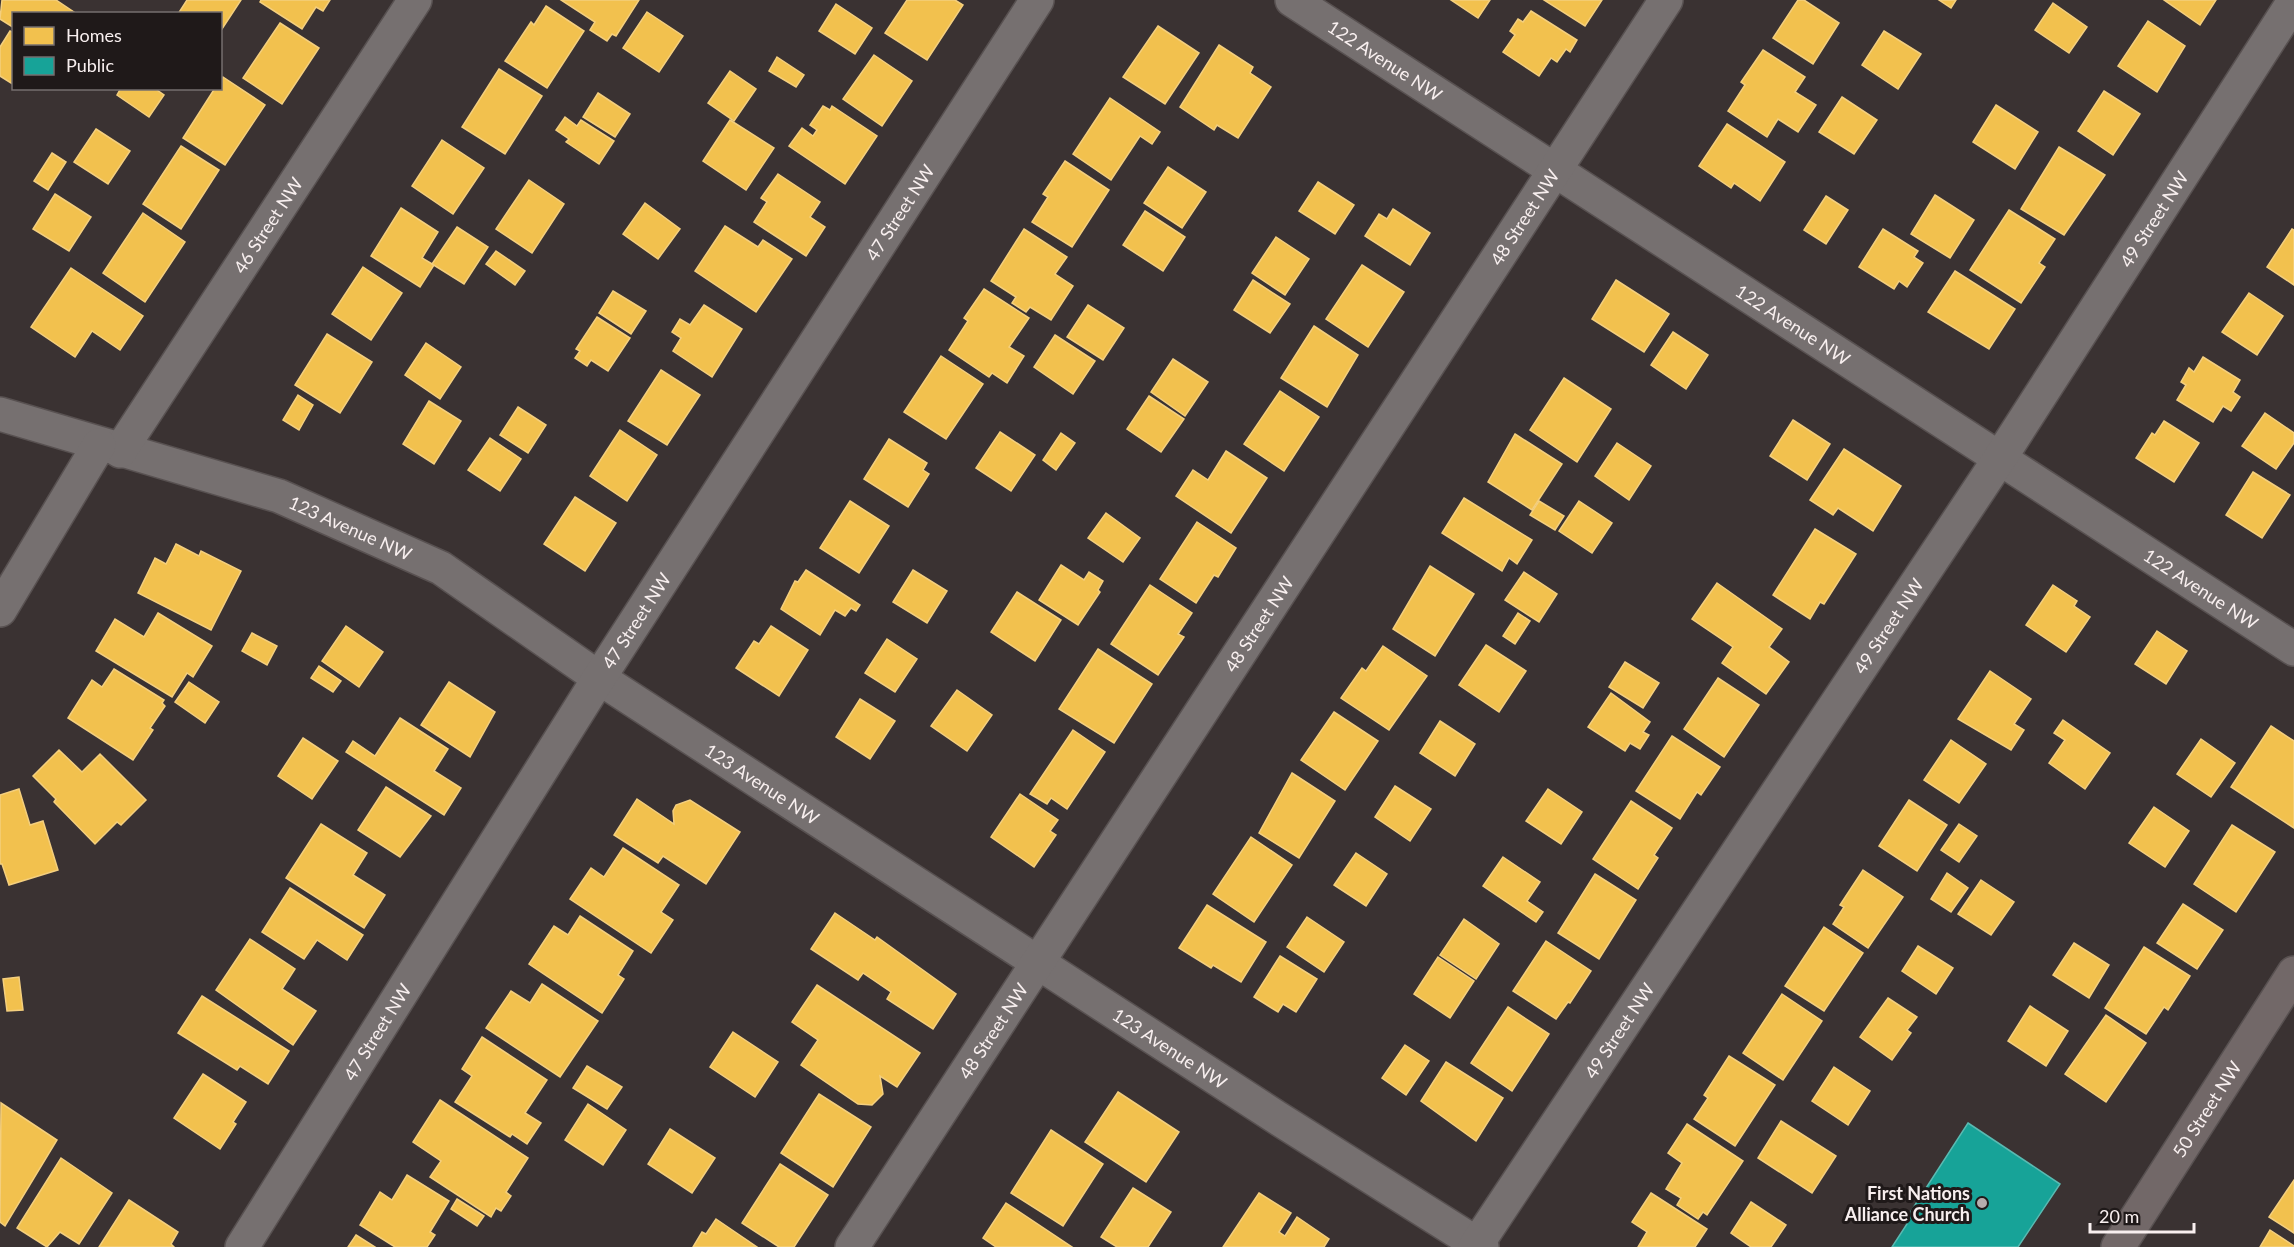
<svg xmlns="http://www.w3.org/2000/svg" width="2294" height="1247" viewBox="0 0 2294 1247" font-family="Lato,sans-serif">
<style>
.homes{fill:#f2c14e;stroke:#f4cf7e;stroke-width:1.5}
.public{fill:#17a398;stroke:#5abab2;stroke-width:1.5}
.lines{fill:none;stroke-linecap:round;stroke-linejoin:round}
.minor-casing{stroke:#585151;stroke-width:36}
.major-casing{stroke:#585151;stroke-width:36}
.minor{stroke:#767070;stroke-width:33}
.major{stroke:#726868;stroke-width:33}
.poi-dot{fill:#b6adad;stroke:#1f1919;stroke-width:2}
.labels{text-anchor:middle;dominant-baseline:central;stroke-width:6;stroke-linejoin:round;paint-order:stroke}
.street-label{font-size:18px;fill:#f8efef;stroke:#1f1919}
.poi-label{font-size:18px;font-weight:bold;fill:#f8efef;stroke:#1f1919;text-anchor:end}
</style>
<rect width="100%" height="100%" fill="#3a3232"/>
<g class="homes">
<polygon points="2,0 56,0 74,12 14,14 14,28 0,19"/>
<polygon points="187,0 241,0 220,32 220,14 178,14"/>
<polygon points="261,0 330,0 323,11 316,7 302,29 260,2"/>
<polygon points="561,0 639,0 616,36 612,34 607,41 590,30 595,22"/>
<polygon points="907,0 955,0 963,5 927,60 885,33"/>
<polygon points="1451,0 1490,0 1478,18"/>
<polygon points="1544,0 1602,0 1585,26"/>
<polygon points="1798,0 1804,0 1839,23 1813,64 1773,38"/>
<polygon points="1939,0 1956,0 1951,8"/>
<polygon points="2164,0 2216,0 2200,25"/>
<polygon points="2053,3 2087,27 2069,53 2035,30"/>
<polygon points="836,4 872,28 855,54 819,31"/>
<polygon points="546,6 584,31 547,88 505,61 531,22 534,25"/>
<polygon points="1531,11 1577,40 1570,52 1566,49 1557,62 1551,58 1539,76 1503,52 1515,35 1510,31 1518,19 1523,22"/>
<polygon points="647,12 683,36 659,72 623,48"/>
<polygon points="2148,21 2185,46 2157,92 2118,66"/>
<polygon points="280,23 319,48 282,104 243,78"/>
<polygon points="1158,26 1199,53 1165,104 1123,77"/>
<polygon points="10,31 14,33 14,85 0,76 0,47"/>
<polygon points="1884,31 1921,54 1898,89 1862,65"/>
<polygon points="1219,45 1253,67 1250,73 1271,87 1238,138 1217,125 1214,130 1180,107"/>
<polygon points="1763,50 1805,77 1795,92 1816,105 1798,132 1778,119 1767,137 1728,111 1745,85 1741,82"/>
<polygon points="874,55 912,81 882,126 843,99"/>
<polygon points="777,57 804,75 796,87 769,71"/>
<polygon points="499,69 542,96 505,154 462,127"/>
<polygon points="730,71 756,89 734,121 708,103"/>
<polygon points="223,77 265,105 225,165 183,138 215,88 220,88"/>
<polygon points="121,88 154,88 164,95 149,117 117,95"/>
<polygon points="2104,91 2140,114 2113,155 2078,131"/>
<polygon points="598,93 630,114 615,137 583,117"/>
<polygon points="1842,97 1877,120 1854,154 1819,132"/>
<polygon points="1110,98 1160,132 1152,144 1140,136 1111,180 1073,154"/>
<polygon points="1996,105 2038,132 2015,169 1973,142"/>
<polygon points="823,106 830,110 832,106 877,136 845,184 789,146 802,128 813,136 817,130 810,125"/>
<polygon points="565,117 577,126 581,120 614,141 599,164 566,142 569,139 556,130"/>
<polygon points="730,120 774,148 746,190 703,161"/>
<polygon points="1727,124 1785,162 1760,201 1734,183 1731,188 1699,166"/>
<polygon points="96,129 130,151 108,184 74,162"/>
<polygon points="442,140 484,168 453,214 412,186"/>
<polygon points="181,146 219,170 181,229 143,204"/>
<polygon points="2059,147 2105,175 2064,235 2021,209"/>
<polygon points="52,153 66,162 48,190 34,181"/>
<polygon points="1065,161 1109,190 1072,247 1032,222 1048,197 1043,194"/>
<polygon points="1168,167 1206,192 1182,228 1144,203"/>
<polygon points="778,174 820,202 810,217 825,227 806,256 754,222 767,202 761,198"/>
<polygon points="529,180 564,204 532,253 496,229"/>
<polygon points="1318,182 1354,205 1335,234 1299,211"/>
<polygon points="55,194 91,217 69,251 33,229"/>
<polygon points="1935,195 1974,220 1950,258 1911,234"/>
<polygon points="1826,196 1848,210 1826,244 1804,230"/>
<polygon points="645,203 680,229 658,259 623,234"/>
<polygon points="401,208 438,232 422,258 434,265 420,287 371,256"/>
<polygon points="1393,209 1430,233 1410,265 1365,236 1379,214 1387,219"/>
<polygon points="2009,210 2055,239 2039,263 2045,267 2021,303 1970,270"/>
<polygon points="1145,211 1185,237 1163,271 1123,245"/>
<polygon points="143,213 185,242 145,302 103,273"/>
<polygon points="725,226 758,247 763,240 792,259 756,312 695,271"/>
<polygon points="457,227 488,247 464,284 432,264"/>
<polygon points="1024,229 1067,257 1055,274 1073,286 1051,320 1030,307 1026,312 1012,303 1016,297 991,281"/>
<polygon points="1883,229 1918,251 1914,257 1923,263 1907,287 1899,281 1894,289 1859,267"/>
<polygon points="2292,229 2294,230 2294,285 2267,267"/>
<polygon points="1276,237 1309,259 1285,295 1252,273"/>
<polygon points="496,251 525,271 515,285 486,264"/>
<polygon points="1362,265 1404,292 1368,347 1326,319"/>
<polygon points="363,267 402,293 371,340 332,314"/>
<polygon points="71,268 143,316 120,350 92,331 75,357 31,327"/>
<polygon points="1955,271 2015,309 1989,349 1928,312"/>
<polygon points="1253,280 1290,304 1270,333 1234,310"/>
<polygon points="1616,280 1669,314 1644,352 1592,319"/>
<polygon points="984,289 1029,318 1009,347 1024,356 1007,383 992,373 989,377 949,350 968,321 964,318"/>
<polygon points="613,291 646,311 631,334 599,313"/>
<polygon points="2249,293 2283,316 2257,355 2222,332"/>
<polygon points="704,305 742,329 712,377 673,351 681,338 672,332 680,319 690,325"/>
<polygon points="1088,305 1124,328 1103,360 1067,337"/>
<polygon points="597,317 630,338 608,371 591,360 587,366 575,358 580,351 576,349"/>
<polygon points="1314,326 1358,355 1327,407 1281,378"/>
<polygon points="1673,332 1708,355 1686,389 1651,365"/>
<polygon points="327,334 372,362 340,413 295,385"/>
<polygon points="1055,335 1095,361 1073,394 1034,367"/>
<polygon points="426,343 461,367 440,399 405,375"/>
<polygon points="941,356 983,384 946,439 904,412"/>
<polygon points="2203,357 2240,380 2233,392 2240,397 2231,411 2223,406 2213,422 2177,400 2186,385 2181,382 2189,368 2194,372"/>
<polygon points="1173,359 1208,382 1185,416 1151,392"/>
<polygon points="661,370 700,395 667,445 628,421"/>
<polygon points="1564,378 1611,409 1577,462 1530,430"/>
<polygon points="1280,391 1319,417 1284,471 1244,444"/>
<polygon points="298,395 313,405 299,430 283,420"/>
<polygon points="1149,396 1184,419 1161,452 1127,429"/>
<polygon points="429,401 461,421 434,464 403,444"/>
<polygon points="518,407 546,425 528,453 500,435"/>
<polygon points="2265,413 2294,433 2294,443 2276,469 2242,446"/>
<polygon points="1793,420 1830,444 1807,480 1770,456"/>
<polygon points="2164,421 2199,443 2174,482 2136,458 2152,433 2155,435"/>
<polygon points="620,430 657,455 627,501 590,476"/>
<polygon points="1000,432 1035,455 1011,491 976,468"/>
<polygon points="1061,433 1075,443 1056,470 1043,460"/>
<polygon points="1515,434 1562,464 1532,510 1488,482"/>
<polygon points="490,438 521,459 500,491 468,470"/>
<polygon points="889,439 927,463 923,470 929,474 908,507 864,479"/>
<polygon points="1617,443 1651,466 1629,500 1595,476"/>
<polygon points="1844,449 1901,486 1873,531 1838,508 1833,515 1810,500"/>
<polygon points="1226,451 1267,478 1231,533 1176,496 1193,470 1208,480"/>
<polygon points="2253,472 2290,495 2262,538 2226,515"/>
<polygon points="575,497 616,523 585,571 544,544"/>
<polygon points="1464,498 1532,540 1517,564 1509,558 1502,571 1442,533"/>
<polygon points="850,501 889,526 859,573 820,548"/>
<polygon points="1539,501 1564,516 1555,530 1530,515"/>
<polygon points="1579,501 1612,523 1592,553 1559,531"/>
<polygon points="1106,513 1140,538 1123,562 1088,538"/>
<polygon points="1197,522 1236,548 1218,577 1214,575 1196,603 1160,579"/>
<polygon points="1815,529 1856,554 1824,604 1820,602 1810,619 1773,595"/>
<polygon points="176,544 199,556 201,551 241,571 211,630 138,593 155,558 166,564"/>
<polygon points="1061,565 1084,580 1089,572 1103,581 1098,590 1100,592 1078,625 1039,600"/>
<polygon points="1430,566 1474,594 1435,656 1393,629"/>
<polygon points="806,570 860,605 856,611 851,608 845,616 835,610 820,635 781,609 795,581 798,582"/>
<polygon points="913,570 947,591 927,623 893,602"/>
<polygon points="1524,572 1557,594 1539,622 1505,600"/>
<polygon points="1717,583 1782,629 1769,647 1789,662 1766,694 1722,663 1733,647 1692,619"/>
<polygon points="1150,585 1192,613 1178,634 1184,637 1158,675 1111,644"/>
<polygon points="2053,585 2077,601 2074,606 2090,617 2066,652 2026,625"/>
<polygon points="1017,592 1061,620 1035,661 991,632"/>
<polygon points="158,613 212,646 193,677 187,673 172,697 96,651 115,619 144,637"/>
<polygon points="1518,613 1530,621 1515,644 1503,636"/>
<polygon points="346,626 383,652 359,687 322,661"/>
<polygon points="771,626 808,650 779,696 736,668 754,641 759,644"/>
<polygon points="2157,631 2187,651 2166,684 2135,664"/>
<polygon points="252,633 277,646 267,665 242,651"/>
<polygon points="887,639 917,659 895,692 865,673"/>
<polygon points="1486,645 1526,671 1499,712 1459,685"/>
<polygon points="1383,646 1427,676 1389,730 1341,698 1362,668 1366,671"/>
<polygon points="1098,649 1152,684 1114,743 1059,709"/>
<polygon points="1625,662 1659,683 1643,708 1609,687"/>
<polygon points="319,666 341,681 333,692 311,678"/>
<polygon points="114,669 164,700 162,703 165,706 150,728 153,730 133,760 68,718 92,680 102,687"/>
<polygon points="1990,671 2031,699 2014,724 2024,730 2011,750 1958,719"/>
<polygon points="1718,678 1759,705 1724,757 1684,729"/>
<polygon points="189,682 219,702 205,723 175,702"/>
<polygon points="449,682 495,712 470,757 421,725"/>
<polygon points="957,690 992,715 967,751 931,726"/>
<polygon points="1611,693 1650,722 1643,732 1649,735 1640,749 1630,743 1625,751 1588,727"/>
<polygon points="860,699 895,721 870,759 836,737"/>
<polygon points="1334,712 1378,741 1345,790 1301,760"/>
<polygon points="400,718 448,749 434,771 461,788 444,815 346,752 353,741 375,756"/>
<polygon points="2063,720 2110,753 2085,789 2049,763 2065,740 2054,733"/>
<polygon points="1440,721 1475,744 1455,776 1420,753"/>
<polygon points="2271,726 2294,741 2294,828 2231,787"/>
<polygon points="1073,730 1105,752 1067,809 1051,798 1047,804 1030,794"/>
<polygon points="1672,736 1720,767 1701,795 1697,792 1680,819 1636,791"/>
<polygon points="303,738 338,761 312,799 278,776"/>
<polygon points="2201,739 2235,763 2211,797 2177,774"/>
<polygon points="1951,740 1986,764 1959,803 1924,780"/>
<polygon points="59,750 82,772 100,754 146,800 121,825 117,822 95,844 54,802 56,799 33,776"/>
<polygon points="1292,773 1335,801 1299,858 1259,833"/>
<polygon points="1395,786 1431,809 1410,841 1375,817"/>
<polygon points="386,787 431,816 400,857 358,830"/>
<polygon points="19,789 30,825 43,821 58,870 9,885 2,864 0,864 0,795"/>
<polygon points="1548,789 1582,812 1561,844 1526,821"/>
<polygon points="1020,794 1058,820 1050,831 1056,835 1034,867 991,837"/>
<polygon points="637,799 674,824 673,811 676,805 690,800 740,832 706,884 663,856 658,863 614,835"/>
<polygon points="1909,800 1947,825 1917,871 1879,846"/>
<polygon points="1631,801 1672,828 1654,855 1658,858 1638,889 1593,859"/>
<polygon points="2154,807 2189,831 2165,867 2129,843"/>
<polygon points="321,824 367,853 353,875 385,895 364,928 286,878"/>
<polygon points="1959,824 1977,836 1959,862 1941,850"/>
<polygon points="2232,825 2275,852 2236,912 2194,884"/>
<polygon points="1251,837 1292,865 1254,922 1213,894"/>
<polygon points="623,848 679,885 661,912 673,920 651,953 570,899 591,868 604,877"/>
<polygon points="1356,853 1387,874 1366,906 1334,885"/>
<polygon points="1503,857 1540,882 1527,901 1543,912 1536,922 1483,886"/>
<polygon points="1863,870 1903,897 1868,948 1833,924 1844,907 1840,905"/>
<polygon points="1947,873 1968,888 1951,912 1931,899"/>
<polygon points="1595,874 1636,900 1599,959 1558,933"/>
<polygon points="1981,880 2014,902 1991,935 1958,914"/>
<polygon points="290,888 363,935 347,960 317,940 304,959 262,932"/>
<polygon points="2183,904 2223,930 2197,969 2157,943"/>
<polygon points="1207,905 1266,942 1241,982 1213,965 1211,968 1179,948"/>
<polygon points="835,913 875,940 877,937 956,994 933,1029 887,999 891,992 863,973 858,980 811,949"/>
<polygon points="580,916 633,951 618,975 624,979 602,1013 529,964 554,926 568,935"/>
<polygon points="1307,917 1344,942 1324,972 1287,947"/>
<polygon points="1464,919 1499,944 1476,979 1440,955"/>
<polygon points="1824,927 1863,953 1824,1011 1785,986"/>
<polygon points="250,939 295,969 282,989 316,1011 293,1045 216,990"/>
<polygon points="1546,941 1591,971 1570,1003 1568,1002 1556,1019 1513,991"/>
<polygon points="2074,943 2109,965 2089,998 2053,975"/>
<polygon points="1918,946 1953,968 1936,994 1902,971"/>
<polygon points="2144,947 2190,976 2168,1010 2164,1007 2146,1034 2105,1008"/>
<polygon points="1280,956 1317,979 1296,1012 1283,1004 1278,1012 1254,997"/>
<polygon points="1438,957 1474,981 1450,1018 1414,994"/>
<polygon points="19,977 23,1010 7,1011 3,979"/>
<polygon points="542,984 598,1021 560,1077 486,1028 511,991 530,1003"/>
<polygon points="817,985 920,1053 897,1087 880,1076 883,1094 872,1105 858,1104 801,1065 818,1040 792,1022"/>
<polygon points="1782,994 1822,1021 1783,1080 1743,1053"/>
<polygon points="202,996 289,1051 268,1084 240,1066 237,1070 178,1033"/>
<polygon points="1888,998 1917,1017 1907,1030 1911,1033 1892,1060 1860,1037"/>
<polygon points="2030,1006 2068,1031 2046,1066 2008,1041"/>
<polygon points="1508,1007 1549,1034 1512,1091 1471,1063"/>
<polygon points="2106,1015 2146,1043 2106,1102 2065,1074"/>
<polygon points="733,1032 778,1062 755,1097 710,1067"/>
<polygon points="482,1037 547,1080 525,1113 541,1123 527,1144 512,1134 510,1137 455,1102 472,1076 462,1069"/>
<polygon points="1405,1045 1429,1061 1406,1095 1382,1078"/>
<polygon points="1729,1056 1775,1085 1735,1146 1694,1119 1708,1098 1704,1095"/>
<polygon points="1446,1062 1503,1098 1476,1141 1421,1101"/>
<polygon points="587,1066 622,1087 607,1109 573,1088"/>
<polygon points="1834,1067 1870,1091 1848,1125 1812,1101"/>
<polygon points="203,1074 246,1102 233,1122 236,1124 220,1149 174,1118"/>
<polygon points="1118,1092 1179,1132 1146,1182 1085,1142"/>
<polygon points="819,1094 871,1127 833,1187 781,1153"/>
<polygon points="440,1100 528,1158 506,1192 511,1196 501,1211 496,1208 491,1217 430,1177 441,1161 413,1142"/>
<polygon points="1,1103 57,1140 5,1226 0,1222"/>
<polygon points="588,1104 626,1130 603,1165 565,1140"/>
<polygon points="1781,1121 1836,1156 1812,1193 1758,1158"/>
<polygon points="1687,1124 1743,1161 1707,1215 1703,1212 1698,1219 1677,1205 1681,1198 1666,1189 1682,1163 1668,1153"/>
<polygon points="670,1129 715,1158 692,1193 648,1164"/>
<polygon points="1051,1130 1103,1164 1063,1226 1011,1193"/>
<polygon points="61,1158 112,1193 79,1244 60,1232 47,1247 17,1228"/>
<polygon points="780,1164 828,1195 794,1247 779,1247 742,1223"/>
<polygon points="407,1175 449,1201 430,1232 435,1235 427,1247 395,1247 360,1225 380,1192 392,1200"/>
<polygon points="2294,1180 2294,1233 2269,1217"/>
<polygon points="1133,1188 1171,1212 1148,1247 1117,1247 1101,1237"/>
<polygon points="1259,1193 1291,1213 1279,1232 1285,1236 1297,1217 1329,1239 1324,1247 1223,1247"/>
<polygon points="1651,1193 1707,1229 1695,1247 1638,1247 1647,1232 1632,1222"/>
<polygon points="457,1199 484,1216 477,1226 451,1209"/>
<polygon points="129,1200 178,1232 171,1244 174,1247 99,1247"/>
<polygon points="1751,1202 1786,1225 1771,1247 1751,1247 1731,1233"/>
<polygon points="1006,1203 1072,1247 996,1247 983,1238"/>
<polygon points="716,1219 757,1247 693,1247 702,1232 706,1234"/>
<polygon points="2270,1230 2294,1246 2294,1247 2260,1247"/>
<polygon points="356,1235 375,1247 348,1247"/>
</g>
<polygon class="public" points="1968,1123 2060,1184 2018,1247 1892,1247 1907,1224 1904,1222"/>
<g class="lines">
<g class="minor-casing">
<g id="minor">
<path id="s1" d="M 1292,0 L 2294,649"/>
<path id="s2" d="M 0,414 L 279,496 L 441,568 L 599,678 L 1276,1117 L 1482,1247"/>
<path id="s3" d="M 120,451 L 415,0"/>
<polyline points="0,610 99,445"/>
<path id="s4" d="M 242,1247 L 599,678 L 1037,0"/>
<path id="s5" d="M 852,1247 L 1666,0"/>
<path id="s6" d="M 1475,1247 L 2000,458 L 2294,1"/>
</g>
</g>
<g class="major-casing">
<g id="major">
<path id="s7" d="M 2118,1247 L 2294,973"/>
</g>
</g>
<use href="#minor" class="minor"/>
<use href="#major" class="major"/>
</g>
<circle class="poi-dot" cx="1982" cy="1203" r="6"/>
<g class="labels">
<g class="street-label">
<text stroke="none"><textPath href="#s1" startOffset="111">122 Avenue NW</textPath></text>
<text stroke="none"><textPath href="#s4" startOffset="1226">47 Street NW</textPath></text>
<text stroke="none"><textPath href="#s5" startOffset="1230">48 Street NW</textPath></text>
<text stroke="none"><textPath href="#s6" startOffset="1232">49 Street NW</textPath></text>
<text stroke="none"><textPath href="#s3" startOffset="270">46 Street NW</textPath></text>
<text stroke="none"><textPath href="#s1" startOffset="597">122 Avenue NW</textPath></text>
<text stroke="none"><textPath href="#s2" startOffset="369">123 Avenue NW</textPath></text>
<text stroke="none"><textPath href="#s1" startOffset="1083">122 Avenue NW</textPath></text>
<text stroke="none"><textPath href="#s4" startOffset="740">47 Street NW</textPath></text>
<text stroke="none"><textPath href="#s5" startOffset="744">48 Street NW</textPath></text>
<text stroke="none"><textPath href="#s6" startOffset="746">49 Street NW</textPath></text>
<text stroke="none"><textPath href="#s2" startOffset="855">123 Avenue NW</textPath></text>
<text stroke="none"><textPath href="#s5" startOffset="258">48 Street NW</textPath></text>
<text stroke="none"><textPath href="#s6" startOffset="260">49 Street NW</textPath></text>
<text stroke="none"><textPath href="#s4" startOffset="254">47 Street NW</textPath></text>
<text stroke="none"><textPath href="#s2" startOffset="1341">123 Avenue NW</textPath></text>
<text stroke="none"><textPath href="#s7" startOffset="164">50 Street NW</textPath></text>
</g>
<g class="poi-label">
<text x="1970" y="1193">First Nations<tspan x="1970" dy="21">Alliance Church</tspan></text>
</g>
</g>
<rect x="12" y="12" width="210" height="78" fill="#1f1919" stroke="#766f6f" stroke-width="1.5"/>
<rect x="24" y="27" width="30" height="18" fill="#f2c14e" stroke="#766f6f" stroke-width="1.5"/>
<text x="66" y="42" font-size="18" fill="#f8efef">Homes</text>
<rect x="24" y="57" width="30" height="18" fill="#17a398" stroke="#766f6f" stroke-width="1.5"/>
<text x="66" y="72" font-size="18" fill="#f8efef">Public</text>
<path d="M2090 1223v9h104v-9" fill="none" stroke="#f8efef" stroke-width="3"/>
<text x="2099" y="1223" font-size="18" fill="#f8efef" stroke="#1f1919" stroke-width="4.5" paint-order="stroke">20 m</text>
</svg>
